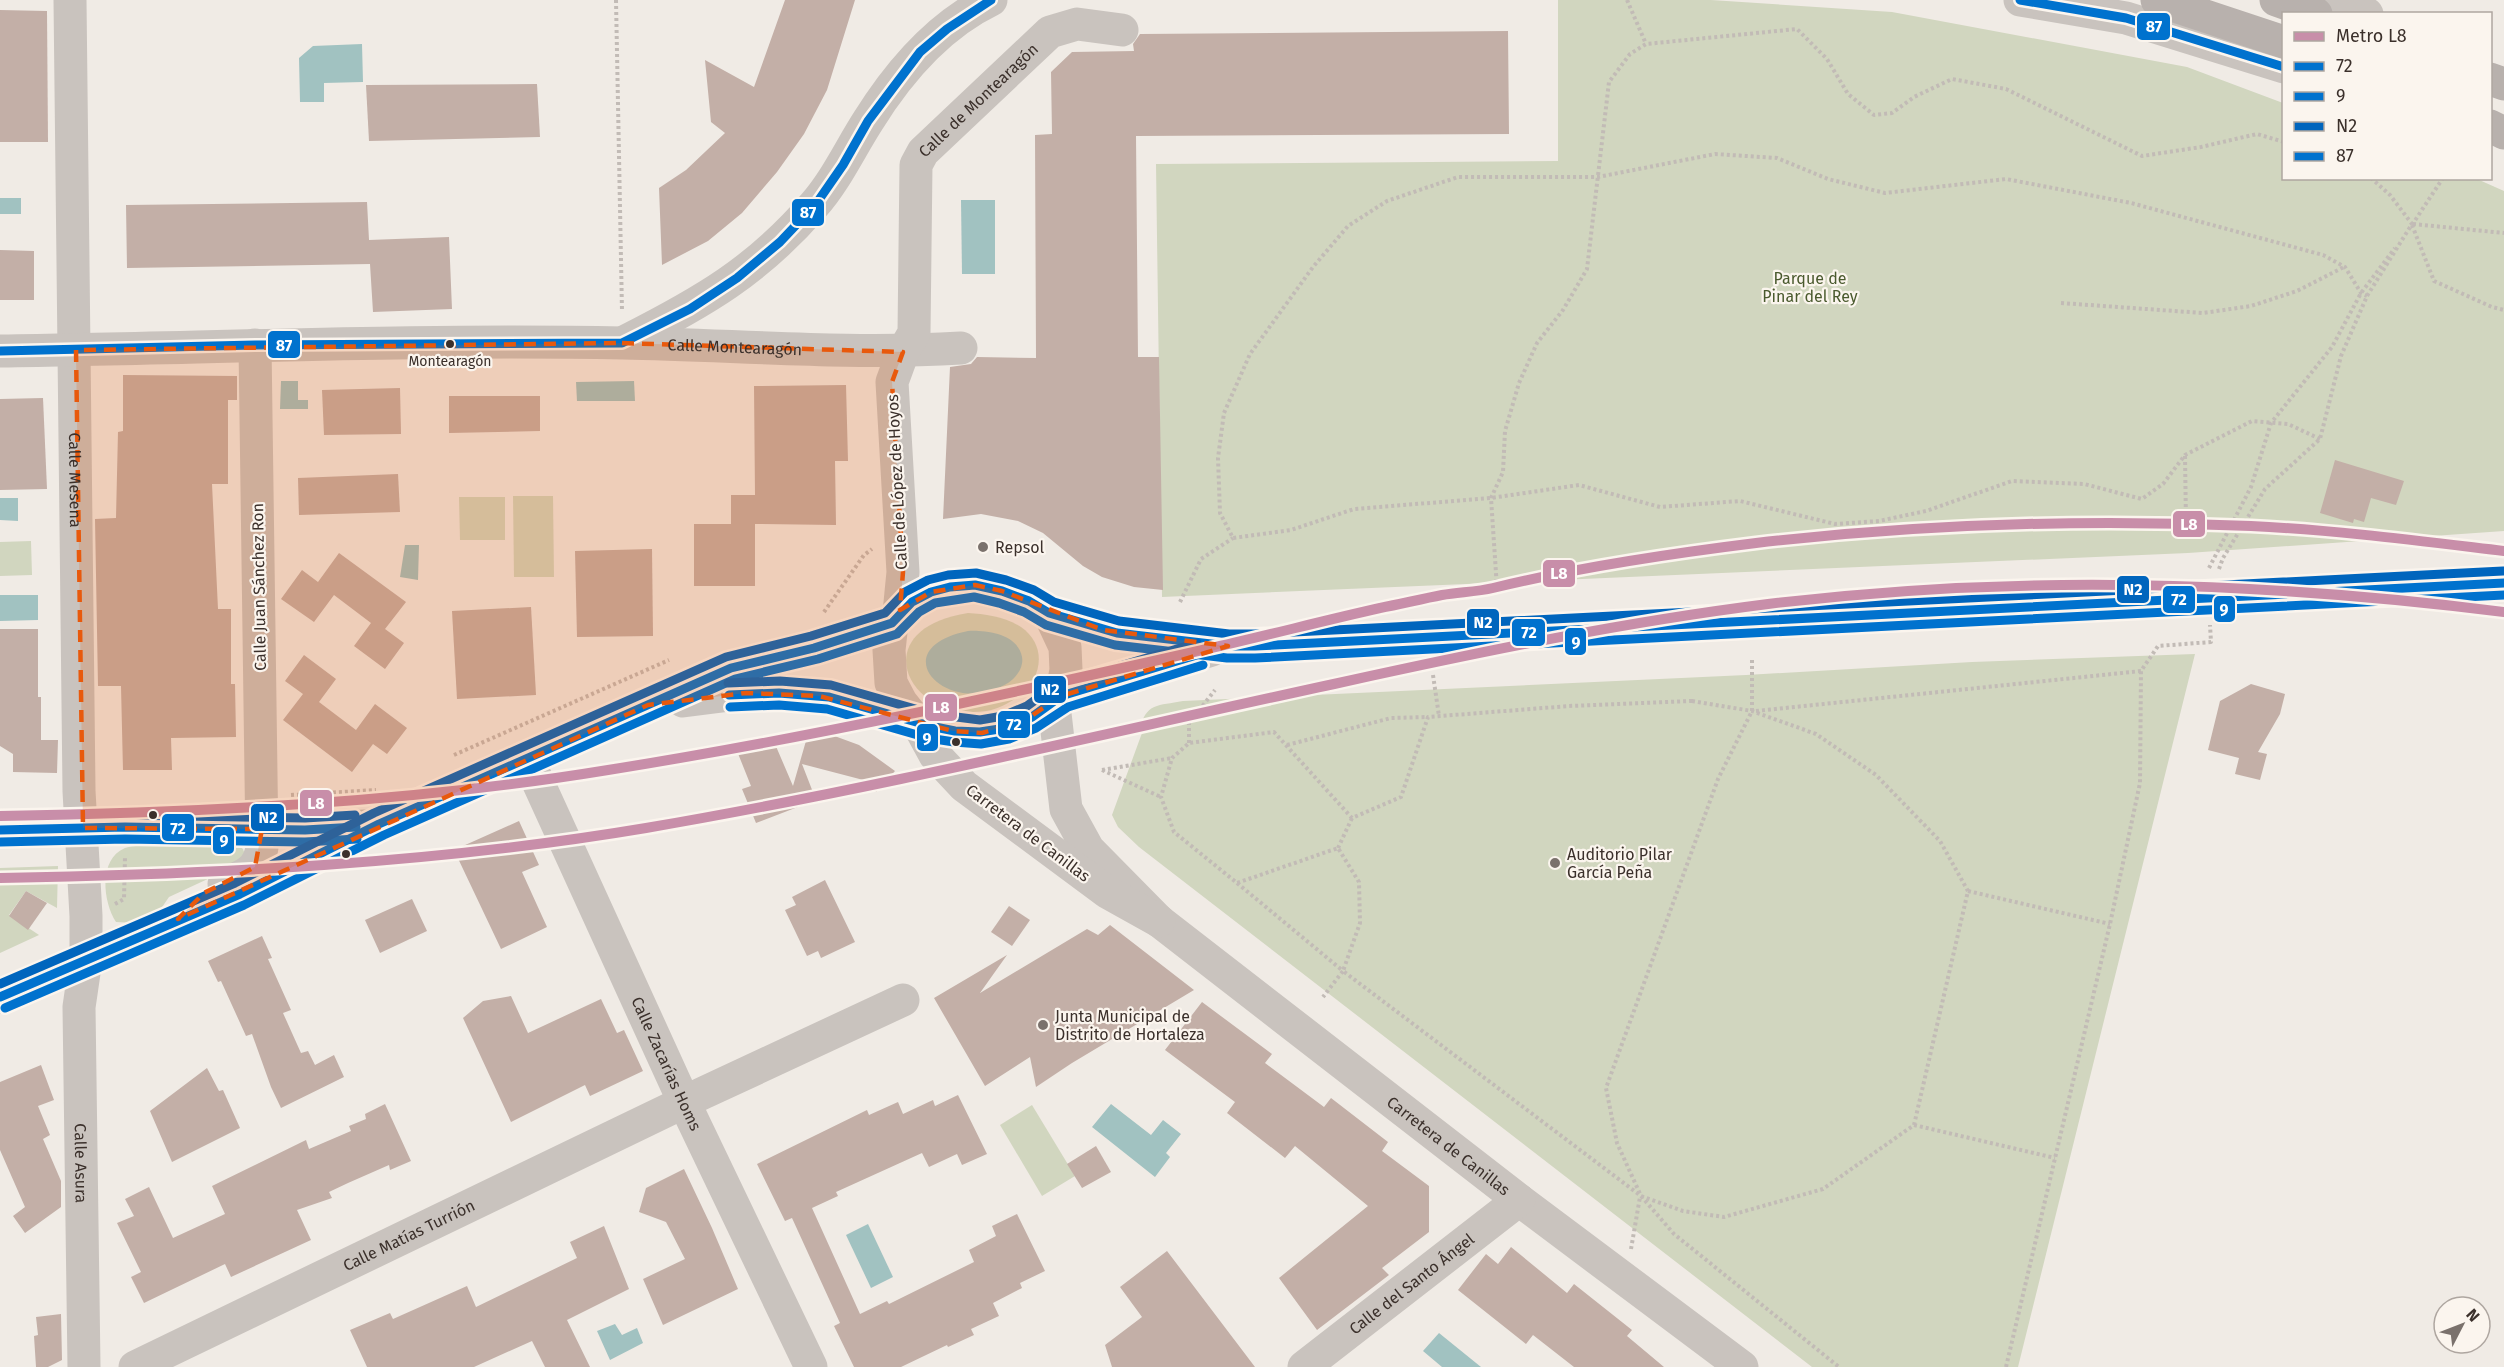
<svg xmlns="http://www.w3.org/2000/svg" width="2504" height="1367" viewBox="0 0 2504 1367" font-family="'Fira Sans',sans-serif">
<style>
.green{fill:#d1d6bf}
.water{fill:#a1c2c1}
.building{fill:#c3afa7}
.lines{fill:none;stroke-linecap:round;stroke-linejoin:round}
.path{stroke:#c2bbb6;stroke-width:4;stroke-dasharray:3 3;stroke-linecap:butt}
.minor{stroke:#c9c3be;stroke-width:33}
.major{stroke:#b8b1ad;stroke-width:33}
.bus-1-casing{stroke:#fbf5ee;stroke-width:14}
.bus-2-casing{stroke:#fbf5ee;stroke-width:14}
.bus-3-casing{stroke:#fbf5ee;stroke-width:14}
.bus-4-casing{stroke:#fbf5ee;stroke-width:14}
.bus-1{stroke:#0072ce;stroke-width:9}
.bus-2{stroke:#0072ce;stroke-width:9}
.bus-3{stroke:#0065bd;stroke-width:9}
.bus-4{stroke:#0072ce;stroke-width:9}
.metro-1-casing{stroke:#fbf5ee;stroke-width:15}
.metro-1{stroke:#c88ea9;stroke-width:10}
.marked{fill:#e8590c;fill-opacity:0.2;stroke:#e8590c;stroke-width:4.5;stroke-dasharray:12 8;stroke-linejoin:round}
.bus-dot{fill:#3b302b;stroke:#fbf5ee;stroke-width:2}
.poi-dot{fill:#7a716c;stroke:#fbf5ee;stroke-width:2}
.labels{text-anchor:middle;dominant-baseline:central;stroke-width:4.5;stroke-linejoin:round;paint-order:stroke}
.bus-label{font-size:14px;fill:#3b302b;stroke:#fbf5ee}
.street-label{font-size:16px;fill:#3b302b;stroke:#fbf5ee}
.park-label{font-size:16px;fill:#4a5a2e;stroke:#fbf5ee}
.poi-label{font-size:16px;fill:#3b302b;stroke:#fbf5ee;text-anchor:start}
.line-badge{stroke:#fbf5ee;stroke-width:2}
.badge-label{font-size:16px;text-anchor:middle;font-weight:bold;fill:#fff}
</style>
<rect width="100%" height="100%" fill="#f0ebe5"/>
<g class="green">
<polygon points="1558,0 1711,0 1892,12 2187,67 2283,103 2284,178 2477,179 2504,191 2504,531 2188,553 1162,597 1156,164 1558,161"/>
<polygon points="513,496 553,496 554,577 514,577"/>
<polygon points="459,497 505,497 505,540 460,540"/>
<polygon points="31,541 32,575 0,576 0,542"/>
<path d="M 968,613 C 985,614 1006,617 1021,627 C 1047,645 1043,678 1019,696 C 1009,703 998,709 986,711 C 907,723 863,629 968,613 Z"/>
<path d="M 2195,654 L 2018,1367 L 1812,1367 L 1139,847 L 1118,827 L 1112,815 L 1142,733 L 1139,731 C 1146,702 1158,706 1183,701 L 1746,675 L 1972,662 Z"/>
<path d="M 182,845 L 239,846 L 243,849 L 245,855 L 240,864 L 169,897 L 158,913 L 135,923 L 116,922 C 103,902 98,859 125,848 C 134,844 170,845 182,845 Z"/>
<polygon points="58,866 57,908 26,891 9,915 39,935 0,953 0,868"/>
<polygon points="1032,1105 1075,1176 1042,1196 1000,1125"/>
</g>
<g class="water">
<polygon points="362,44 363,82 324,83 324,102 300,102 299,58 313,46"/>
<rect x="0" y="198" width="21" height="16"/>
<polygon points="961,200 995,200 995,274 962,274"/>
<polygon points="281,381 298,381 298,400 308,400 308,409 280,409"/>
<polygon points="634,381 635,401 577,401 576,382"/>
<polygon points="0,498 18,498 18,521 0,520"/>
<polygon points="405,545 419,545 418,580 400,577"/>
<polygon points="0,595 38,595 38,620 0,621"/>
<path d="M 968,631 C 986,630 1018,634 1022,657 C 1024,667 1016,678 1008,683 C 948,720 880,649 968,631 Z"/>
<polygon points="1111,1104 1151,1135 1163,1120 1181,1134 1166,1153 1170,1157 1155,1177 1092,1127"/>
<polygon points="868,1224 893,1277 871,1288 846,1235"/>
<polygon points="615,1324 622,1335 637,1328 643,1343 610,1360 597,1331"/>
<polygon points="1439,1333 1481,1367 1442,1367 1423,1351"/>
</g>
<g class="building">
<polygon points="785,0 855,0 827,90 804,134 777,172 742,213 708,241 662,265 659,188 686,170 725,133 711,122 705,60 754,87"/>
<polygon points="0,10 47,11 48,142 0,142"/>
<polygon points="1508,31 1509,134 1136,136 1138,357 1159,357 1163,590 1134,587 1102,577 1083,566 1043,533 1018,521 981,514 943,519 950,367 971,364 977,357 1036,358 1035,135 1052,134 1051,72 1072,52 1134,51 1133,44 1140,34"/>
<polygon points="537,84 540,137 369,141 366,85"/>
<polygon points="367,202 369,240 449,237 452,309 373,312 370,264 127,268 126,205"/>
<polygon points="0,250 34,251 34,300 0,300"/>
<polygon points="123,375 237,376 237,400 228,400 228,484 212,484 218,609 231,609 231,684 235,684 236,737 171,738 172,770 123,770 121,686 98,686 95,519 116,518 118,432 123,431"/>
<polygon points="846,385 848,461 835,461 836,525 755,524 755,586 694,586 694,524 731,524 731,495 755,495 754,386"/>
<polygon points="400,388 401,434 324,435 322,390"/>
<polygon points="449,396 540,396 540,431 449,433"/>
<polygon points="43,398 47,489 0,490 0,399"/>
<polygon points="2335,460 2404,481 2396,505 2371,498 2364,522 2354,519 2353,523 2320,513"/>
<polygon points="398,474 400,512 299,515 298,478"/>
<polygon points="652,549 653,636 577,637 575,551"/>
<polygon points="339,553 406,602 385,629 404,643 385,669 354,646 371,623 334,595 314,622 281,599 302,570 318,582"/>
<polygon points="531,607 536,695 457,699 452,611"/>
<polygon points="0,629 38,629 38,697 41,697 41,740 58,740 57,773 13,772 13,754 0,746"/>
<polygon points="304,655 336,679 319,702 356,730 375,704 407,728 387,754 373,744 352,772 283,720 303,694 285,681"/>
<polygon points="2251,684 2285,694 2280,714 2258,752 2267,754 2260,780 2235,774 2239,758 2208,750 2220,701"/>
<polygon points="810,727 859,745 895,771 876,792 871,782 802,764 816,800 756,823 742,789 751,786 737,751 772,737 793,786"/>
<polygon points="519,821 539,865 522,872 547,927 501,949 454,850"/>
<polygon points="825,880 855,942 821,958 818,951 807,956 785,910 796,905 792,897"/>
<polygon points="26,891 47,903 28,930 9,916"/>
<polygon points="412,899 427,931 380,953 365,920"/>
<polygon points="1009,906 1030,920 1012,946 991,932"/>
<polygon points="1110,925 1194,990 1072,1063 1036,1087 1030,1057 985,1086 934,998 1007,955 980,993 1087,929 1098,935"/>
<polygon points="262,936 272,958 268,959 291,1010 283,1013 301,1053 308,1051 315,1065 334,1055 344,1077 281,1108 271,1087 252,1034 246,1036 221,981 218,982 208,961"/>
<polygon points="511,996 528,1033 601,999 617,1033 624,1030 643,1071 590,1096 585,1085 511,1122 463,1018 483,1001"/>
<polygon points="1202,1002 1272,1054 1265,1063 1324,1107 1331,1098 1388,1142 1382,1151 1429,1186 1429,1232 1382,1268 1389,1275 1317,1330 1279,1278 1368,1206 1295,1146 1285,1158 1227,1113 1235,1102 1165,1050"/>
<polygon points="41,1065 54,1100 38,1106 50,1135 43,1139 61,1181 61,1207 25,1233 13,1216 25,1207 0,1150 0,1082"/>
<polygon points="207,1068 219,1091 223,1090 240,1128 172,1162 150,1111"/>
<polygon points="958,1095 987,1154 962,1165 957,1154 929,1167 922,1153 836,1192 838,1196 812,1208 860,1314 887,1301 889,1304 974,1262 969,1250 996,1236 992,1226 1017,1214 1045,1271 1020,1283 1022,1288 993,1303 999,1316 971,1329 974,1335 948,1347 947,1345 901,1367 854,1367 834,1326 840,1323 792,1218 785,1221 757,1164 867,1110 869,1115 898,1102 903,1114 933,1100 935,1106"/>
<polygon points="385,1104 411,1161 390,1170 389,1165 348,1183 329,1192 332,1198 297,1210 311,1240 231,1277 225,1264 144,1303 131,1277 141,1272 117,1223 134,1216 125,1199 149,1187 173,1238 225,1214 212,1186 306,1140 309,1149 351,1131 349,1126 366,1119 365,1114"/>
<polygon points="1096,1146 1111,1172 1082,1188 1067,1164"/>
<polygon points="684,1169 712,1228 738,1289 663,1325 643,1279 685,1259 666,1222 639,1212 646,1188"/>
<polygon points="604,1226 629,1289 567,1320 590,1367 545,1367 532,1341 474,1367 367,1367 350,1330 390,1313 393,1319 467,1286 476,1307 577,1258 570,1242"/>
<polygon points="1511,1247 1567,1293 1574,1284 1632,1330 1627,1336 1664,1367 1574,1367 1533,1335 1526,1344 1458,1290 1486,1254 1498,1264"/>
<polygon points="1167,1251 1255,1367 1112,1367 1105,1345 1142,1317 1120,1287"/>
<polygon points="61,1314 62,1360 48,1367 36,1367 34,1336 38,1335 36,1317"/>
</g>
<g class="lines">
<g class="path">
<polyline points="616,0 622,311"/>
<polyline points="1627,0 1646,44"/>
<polyline points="2413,224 2504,233"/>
<polyline points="2412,225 2443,178"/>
<polyline points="2412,225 2434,281 2492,307 2504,310"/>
<polyline points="2061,303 2203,313 2251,306 2297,291 2344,267"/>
<polyline points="2320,439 2288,424 2252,421 2185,455 2163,484 2142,499 2084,484 2012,481 1926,511 1879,521 1835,524 1740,501 1660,507 1579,485 1491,498 1354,509 1291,530 1233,538 1220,513 1218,458 1224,413 1250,354 1313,267 1348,226 1387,201 1458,177 1598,177 1715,154 1777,158 1828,179 1885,193 2006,179 2131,203 2323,255 2345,267 2361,293 2367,296"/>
<polyline points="2185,456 2186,523"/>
<polyline points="2209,568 2251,487 2271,423 2332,347 2361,293 2395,248"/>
<polyline points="2219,569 2223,558 2265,489 2320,439 2341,356 2367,296 2412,224 2390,195 2371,178"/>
<polyline points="1497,588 1491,498 1503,472 1505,431 1519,383 1537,343 1563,310 1587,269 1609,82 1630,54 1646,44 1797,29 1827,59 1848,94 1874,115 1892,113 1914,97 1952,79 2006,89 2142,156 2201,147 2257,134 2284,142"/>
<polyline points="1180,602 1201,559 1233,538"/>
<polyline points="824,612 864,555 872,549"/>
<polyline points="1752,660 1752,711 1718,779 1606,1088 1617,1143 1641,1196 1674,1234 1839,1367"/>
<polyline points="1433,675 1439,716"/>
<polygon points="1692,701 1752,711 1816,734 1876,775 1940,841 1968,891 1914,1125 1823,1189 1724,1217 1683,1211 1641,1196 1343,971 1360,923 1359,882 1338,848 1237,883 1174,832 1161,797 1172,758 1189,743 1274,732 1352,818 1401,797 1428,717 1569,706"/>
<polyline points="1756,711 2141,671"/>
<polyline points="1189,743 1189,723 1215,690"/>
<polyline points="1287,745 1391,718 1428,717"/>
<polyline points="454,755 669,660"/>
<polyline points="1102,770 1172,758"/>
<polyline points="1102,770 1161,797"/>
<polyline points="291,795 376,790"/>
<polyline points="1338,848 1352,818"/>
<polyline points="1237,883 1343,971 1323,997"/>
<polyline points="1968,891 2110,924"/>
<polyline points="115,904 124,899 125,857"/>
<polyline points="1914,1125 2055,1158"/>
<polyline points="1631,1249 1640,1197"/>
<polyline points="2006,1367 2110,924 2140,783 2141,671 2158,646 2211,642 2210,625"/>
</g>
<g class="minor">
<path id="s1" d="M 70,0 L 79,791 L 86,916 L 86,959 L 79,1007 L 84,1367"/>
<polyline points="2020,0 2126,18 2284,67"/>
<polyline points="2336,0 2367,14"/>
<path d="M 626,341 C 703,302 757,271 814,205 C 836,180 850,149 868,121 C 898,73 939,25 991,0"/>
<path id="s2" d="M 0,351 C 208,348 415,339 623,343 C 736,345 848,355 961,348"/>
<path id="s3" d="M 899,613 L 903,572 L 892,382 L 903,352 L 914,333 L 916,165 L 923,152 L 1050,32 L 1077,24 L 1122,30"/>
<polyline points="1061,696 1212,650"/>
<polyline points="683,701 746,693 819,696 953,731 982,733 1004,728 1024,721 1054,705 1061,696 1066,670 1065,647 1049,613"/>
<path id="s4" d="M 1054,705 L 1066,809 L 1088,849 L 1159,921 L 1519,1200 L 1742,1367"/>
<path id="s5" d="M 527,758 L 684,1102 L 811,1367"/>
<polyline points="0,830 125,827 305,830 365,826"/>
<path d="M 224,884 C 243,876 259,871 262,847 L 255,345"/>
<polyline points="1159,921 1107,892 964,786 935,755 917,722 901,702 891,683 889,650 892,623 912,602 931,592 950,587 975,585 1002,591 1029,601 1049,613 1117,633 1228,646 1255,646 2504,583"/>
<path d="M 0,997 C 126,940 259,892 379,824 L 731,668 L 814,648 L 892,623"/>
<path id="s6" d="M 135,1367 L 701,1094 L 903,1000"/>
<path id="s7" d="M 1304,1367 L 1519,1200"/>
</g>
<g class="major">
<polyline points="2157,0 2284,42"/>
<polyline points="2276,0 2316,14"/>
<polyline points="2490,79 2504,84"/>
<polyline points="2490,126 2504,133"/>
</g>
<g class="bus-1-casing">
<g id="bus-1">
<polyline points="729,695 779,693 829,697 930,726 955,731 980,732 1006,728 1032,717 1061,696 1200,654"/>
<polyline points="0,830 125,827 305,830 356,827"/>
<polyline points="0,997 240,894 379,824 731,668 814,648 892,623 912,602 931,592 950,587 975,585 1002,591 1029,601 1049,613 1117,633 1228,646 1255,646 2504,583"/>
</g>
</g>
<g class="bus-2-casing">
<g id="bus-2">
<polyline points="730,707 779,705 827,709 928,738 954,742 981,744 1009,739 1036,728 1068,707 1203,665"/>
<polyline points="0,842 125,839 305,842 357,839"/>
<polyline points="5,1008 244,905 384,835 735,679 818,659 897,634 919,612 935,603 974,597 999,603 1024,612 1046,625 1115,645 1227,658 1255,658 2504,595"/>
</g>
</g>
<g class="bus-3-casing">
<g id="bus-3">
<polyline points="728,683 780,681 831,685 933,714 980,720 1003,716 1027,706 1056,685 1197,643"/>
<polyline points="0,818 125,815 305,818 355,815"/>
<polyline points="0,984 235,883 374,813 726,657 811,636 885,613 905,592 928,580 948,575 976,573 1006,580 1034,590 1054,602 1119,621 1229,634 1255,634 2503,571"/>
</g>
</g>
<g class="bus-4-casing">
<g id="bus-4">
<polyline points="2020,0 2126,18 2284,67"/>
<polyline points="0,351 255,345 622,343 690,309 737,278 780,242 816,204 843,165 868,121 920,52 947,29 991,0"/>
</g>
</g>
<use href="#bus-1" class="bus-1"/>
<use href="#bus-2" class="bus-2"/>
<use href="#bus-3" class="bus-3"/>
<use href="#bus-4" class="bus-4"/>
<g class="metro-1-casing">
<g id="metro-1">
<path d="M 0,816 C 204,812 407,803 608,770 C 809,738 1008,694 1207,649 C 1265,636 1322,621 1380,608 C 1401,604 1421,599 1442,595 C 1459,592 1476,592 1493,588 C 1579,567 1667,554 1756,543 C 1920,524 2086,519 2251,526 C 2336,530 2420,541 2504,551"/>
<path d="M 0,878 C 216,874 432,864 646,828 C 880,788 1111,732 1343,682 C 1484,651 1625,622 1768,604 C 2015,574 2258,581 2504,612"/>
</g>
</g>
<use href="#metro-1" class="metro-1"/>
</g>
<path class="marked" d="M 622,343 L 903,352 L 892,382 L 903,572 L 900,610 L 931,592 L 975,585 L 1002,591 L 1103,630 L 1228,646 L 1061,696 L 1024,721 L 982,733 L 953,731 L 819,696 L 746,693 L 648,705 L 178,919 L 204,893 L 255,867 L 262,829 L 83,828 L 76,350 Z"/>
<g class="bus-dot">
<circle cx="450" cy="344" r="5"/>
<circle cx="956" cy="742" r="5"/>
<circle cx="153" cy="815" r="5"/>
<circle cx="346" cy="854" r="5"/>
</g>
<g class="poi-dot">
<circle cx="983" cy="547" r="6"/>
<circle cx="1555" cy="863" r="6"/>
<circle cx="1043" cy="1025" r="6"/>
</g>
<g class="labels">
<g class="bus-label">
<text x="450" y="361">Montearagón</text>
</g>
<g class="street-label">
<text stroke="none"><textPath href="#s3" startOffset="544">Calle de Montearagón</textPath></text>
<text stroke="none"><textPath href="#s2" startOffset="735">Calle Montearagón</textPath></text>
<text stroke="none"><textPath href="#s1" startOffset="480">Calle Mesena</textPath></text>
<text transform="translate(897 482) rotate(-93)">Calle de López de Hoyos</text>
<text transform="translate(259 587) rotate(-91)">Calle Juan Sánchez Ron</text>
<text transform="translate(1028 833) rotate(37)">Carretera de Canillas</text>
<text stroke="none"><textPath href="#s5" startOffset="336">Calle Zacarías Homs</textPath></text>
<text stroke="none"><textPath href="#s4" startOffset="618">Carretera de Canillas</textPath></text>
<text stroke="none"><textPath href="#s1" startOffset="1164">Calle Asura</textPath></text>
<text stroke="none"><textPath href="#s6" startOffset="304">Calle Matías Turrión</textPath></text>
<text stroke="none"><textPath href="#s7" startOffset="136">Calle del Santo Ángel</textPath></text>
</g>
<g class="park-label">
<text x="1810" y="278">Parque de<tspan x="1810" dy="18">Pinar del Rey</tspan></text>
</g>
<g class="poi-label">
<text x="995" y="547">Repsol</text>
<text x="1567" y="854">Auditorio Pilar<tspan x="1567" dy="18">García Peña</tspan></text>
<text x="1055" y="1016">Junta Municipal de<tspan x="1055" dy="18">Distrito de Hortaleza</tspan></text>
</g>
</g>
<g class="line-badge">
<rect x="2136" y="12" width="35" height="29" rx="6" fill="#0072ce"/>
<rect x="791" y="198" width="34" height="29" rx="6" fill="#0072ce"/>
<rect x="267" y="330" width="34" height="29" rx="6" fill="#0072ce"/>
<rect x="2172" y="510" width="34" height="28" rx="6" fill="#c88ea9"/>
<rect x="1542" y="559" width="34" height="29" rx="6" fill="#c88ea9"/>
<rect x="2116" y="575" width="34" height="29" rx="6" fill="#0065bd"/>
<rect x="2162" y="585" width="34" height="29" rx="6" fill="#0072ce"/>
<rect x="2213" y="595" width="23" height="28" rx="6" fill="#0072ce"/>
<rect x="1466" y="608" width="34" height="29" rx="6" fill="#0065bd"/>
<rect x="1511" y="618" width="35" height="29" rx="6" fill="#0072ce"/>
<rect x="1564" y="627" width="23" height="29" rx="6" fill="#0072ce"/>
<rect x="1033" y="675" width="34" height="29" rx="6" fill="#0065bd"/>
<rect x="924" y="693" width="34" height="29" rx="6" fill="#c88ea9"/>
<rect x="997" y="710" width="34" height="29" rx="6" fill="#0072ce"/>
<rect x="916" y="723" width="23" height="29" rx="6" fill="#0072ce"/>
<rect x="299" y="789" width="34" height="28" rx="6" fill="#c88ea9"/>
<rect x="250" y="803" width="35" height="29" rx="6" fill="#0065bd"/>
<rect x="161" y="813" width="34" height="29" rx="6" fill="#0072ce"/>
<rect x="212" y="826" width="23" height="29" rx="6" fill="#0072ce"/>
</g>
<g class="badge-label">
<text x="2154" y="32">87</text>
<text x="808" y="218">87</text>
<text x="284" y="351">87</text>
<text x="2189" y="530">L8</text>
<text x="1559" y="579">L8</text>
<text x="2133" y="595">N2</text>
<text x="2179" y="605">72</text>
<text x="2224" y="615">9</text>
<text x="1483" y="628">N2</text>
<text x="1529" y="638">72</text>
<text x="1576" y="648">9</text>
<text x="1050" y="695">N2</text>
<text x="941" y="713">L8</text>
<text x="1014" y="730">72</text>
<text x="927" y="744">9</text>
<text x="316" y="809">L8</text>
<text x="268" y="823">N2</text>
<text x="178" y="834">72</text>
<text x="224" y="846">9</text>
</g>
<rect x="2282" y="12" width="210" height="168" fill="#fbf5ee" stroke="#aea6a0" stroke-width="1.5"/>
<rect x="2294" y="32" width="30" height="9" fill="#c88ea9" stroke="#aea6a0" stroke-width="1.5"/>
<text x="2336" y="42" font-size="18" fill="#3b302b">Metro L8</text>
<rect x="2294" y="62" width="30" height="9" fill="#0072ce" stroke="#aea6a0" stroke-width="1.5"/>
<text x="2336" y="72" font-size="18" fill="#3b302b">72</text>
<rect x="2294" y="92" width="30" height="9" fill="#0072ce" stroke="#aea6a0" stroke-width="1.5"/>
<text x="2336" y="102" font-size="18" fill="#3b302b">9</text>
<rect x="2294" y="122" width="30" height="9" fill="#0065bd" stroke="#aea6a0" stroke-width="1.5"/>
<text x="2336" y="132" font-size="18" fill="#3b302b">N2</text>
<rect x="2294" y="152" width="30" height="9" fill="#0072ce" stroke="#aea6a0" stroke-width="1.5"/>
<text x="2336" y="162" font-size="18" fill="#3b302b">87</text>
<g transform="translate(2462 1325) rotate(48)"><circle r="28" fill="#fbf5ee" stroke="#aea6a0" stroke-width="1.5"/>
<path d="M0-4.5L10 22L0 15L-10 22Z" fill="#7a716c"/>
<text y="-9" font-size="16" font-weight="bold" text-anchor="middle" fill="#3b302b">N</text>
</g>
</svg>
